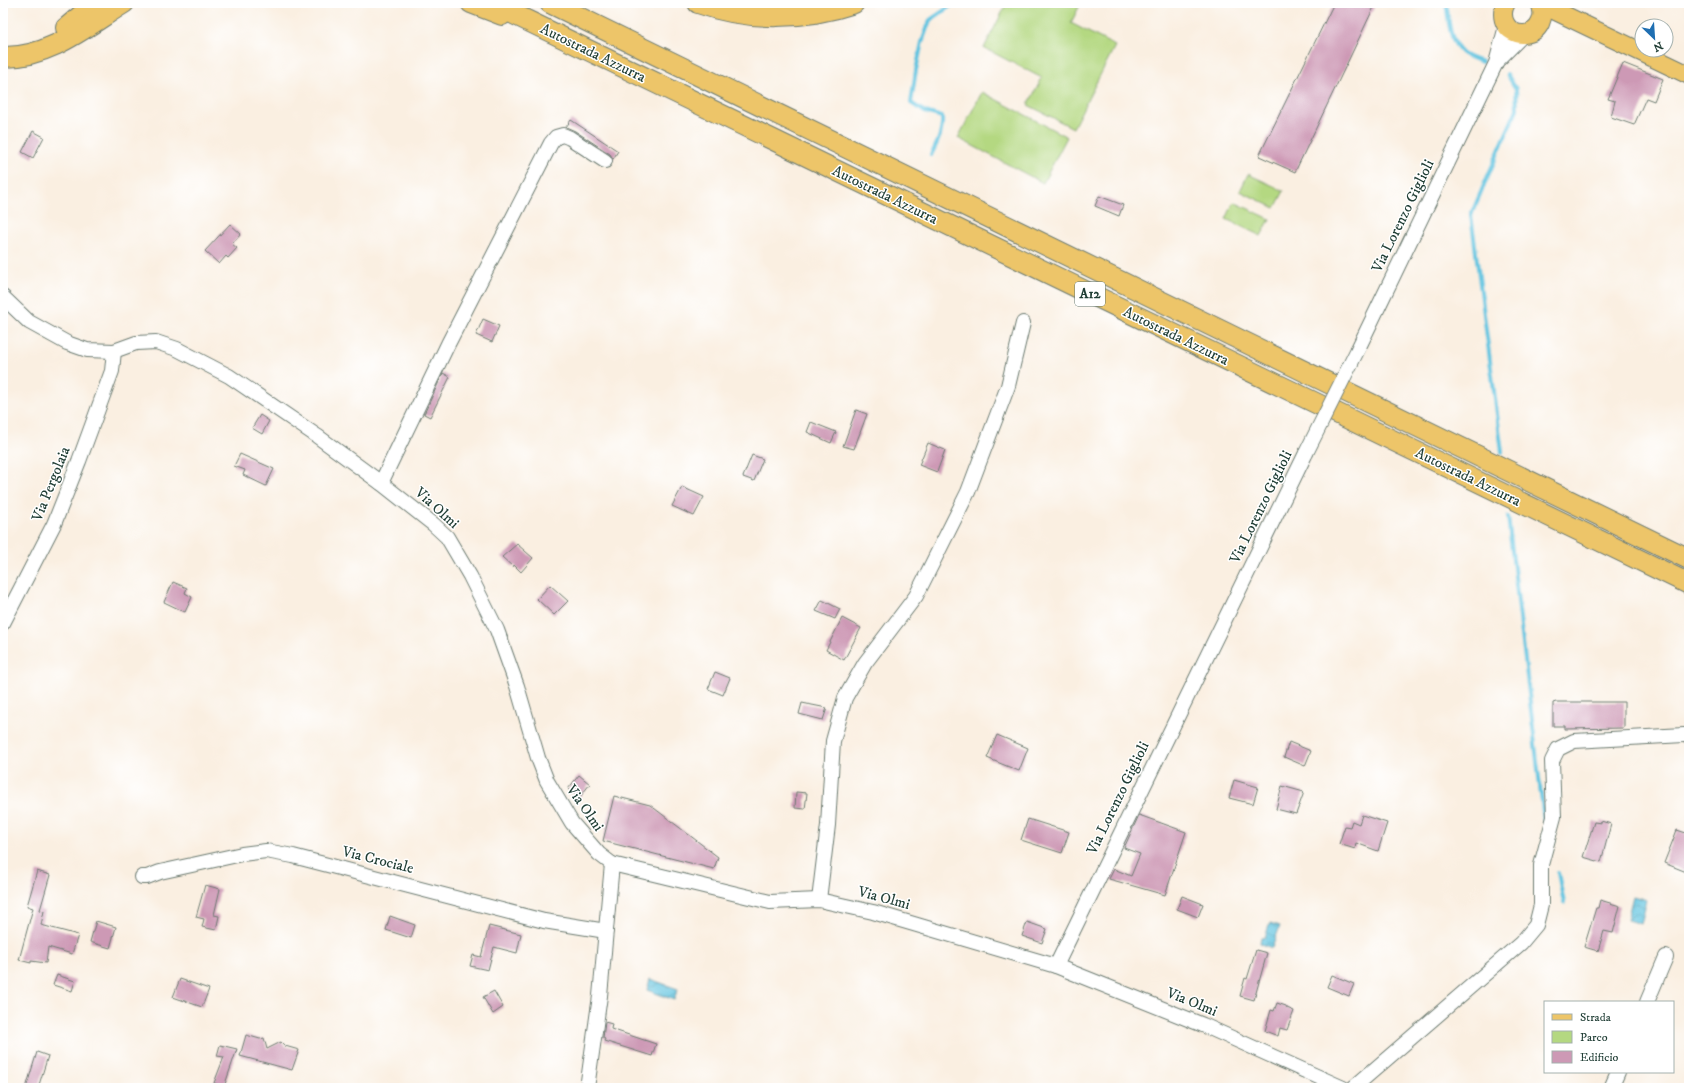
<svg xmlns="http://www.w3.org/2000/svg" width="1692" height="1091" viewBox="0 0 1692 1091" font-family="'IM FELL DW Pica',serif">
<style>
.park{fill:#b4d881;stroke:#6a8a5a}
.water{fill:url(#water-waves);stroke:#40808a}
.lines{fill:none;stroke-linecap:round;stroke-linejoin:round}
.stream{stroke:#62c4e0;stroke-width:4}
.building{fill:#cd99b5}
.minor-casing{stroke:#6c7b71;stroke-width:16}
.major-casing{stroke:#6c7b71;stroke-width:20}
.highway-casing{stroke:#6c7b71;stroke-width:22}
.minor{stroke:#fff;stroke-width:14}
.major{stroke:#edc569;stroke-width:18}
.highway{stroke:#edc569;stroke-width:20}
.minor-bridge-casing{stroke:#6c7b71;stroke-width:16;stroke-linecap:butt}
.minor-bridge{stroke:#fff;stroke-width:14}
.labels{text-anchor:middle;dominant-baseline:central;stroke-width:3;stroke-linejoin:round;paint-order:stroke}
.shield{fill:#fff;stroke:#627771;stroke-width:1}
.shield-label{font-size:14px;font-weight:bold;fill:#1f3d34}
.street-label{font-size:15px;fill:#1f3d34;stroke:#fff}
</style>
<defs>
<pattern id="water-waves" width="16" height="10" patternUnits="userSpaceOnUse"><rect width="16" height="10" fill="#62c4e0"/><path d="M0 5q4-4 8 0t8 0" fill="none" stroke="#50a0b6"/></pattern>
</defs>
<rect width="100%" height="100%" fill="#fff"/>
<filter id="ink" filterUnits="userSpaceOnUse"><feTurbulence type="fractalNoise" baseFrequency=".025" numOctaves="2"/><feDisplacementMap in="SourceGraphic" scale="8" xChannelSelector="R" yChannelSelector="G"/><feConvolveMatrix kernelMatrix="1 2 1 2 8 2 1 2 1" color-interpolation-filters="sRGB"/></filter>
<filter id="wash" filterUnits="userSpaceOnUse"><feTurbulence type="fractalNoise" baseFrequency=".012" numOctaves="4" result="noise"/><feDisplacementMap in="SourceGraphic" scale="16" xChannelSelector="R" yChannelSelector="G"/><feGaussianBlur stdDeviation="0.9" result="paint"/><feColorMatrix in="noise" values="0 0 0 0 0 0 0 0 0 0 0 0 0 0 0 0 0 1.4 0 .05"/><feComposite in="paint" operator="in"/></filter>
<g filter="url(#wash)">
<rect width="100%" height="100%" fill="#faefe1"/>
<g class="park">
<polygon points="1007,3 1081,3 1071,23 1115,46 1073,128 1028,105 1042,78 984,48"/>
<polygon points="982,92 1067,137 1043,183 958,138"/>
<polygon points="1248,174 1284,191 1275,208 1240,191"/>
<polygon points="1234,202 1270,219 1261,236 1226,219"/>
</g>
<g class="water">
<polygon points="1633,896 1647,900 1641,924 1627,920"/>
<polygon points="1270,923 1280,926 1272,948 1261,944 1260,942 1261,938 1265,937"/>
<polygon points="650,979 678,989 674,1000 647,990"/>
</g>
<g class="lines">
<g class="stream">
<path d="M 1446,3 C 1449,20 1449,41 1462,53 C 1467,57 1476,60 1482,62"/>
<path d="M 931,155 C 938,142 943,131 942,117 L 925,112 L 911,103 L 916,70 L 922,42 L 930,20 L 955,3"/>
<polyline points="1502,452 1471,215 1517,109 1516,89 1507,74"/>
<polyline points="1508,517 1544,820"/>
<polyline points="1558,873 1564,903"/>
</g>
</g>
<g id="blocks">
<g class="building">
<polygon points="1334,3 1367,3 1374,7 1295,172 1259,156"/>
<polygon points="1623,63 1663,79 1654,101 1646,98 1634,125 1611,117 1615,101 1608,99"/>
<polygon points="571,120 618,151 613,159 610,154 575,131 566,127"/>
<polygon points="33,131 44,137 33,158 22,152"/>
<polygon points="1099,196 1123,205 1119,216 1095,206"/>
<polygon points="230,224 241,234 232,244 237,248 228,258 226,256 219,264 205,251"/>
<polygon points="483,319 499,326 492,342 476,335"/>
<polygon points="443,373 450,377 430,417 424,414"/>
<polygon points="856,410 867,414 854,449 843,446"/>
<polygon points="260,415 269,421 262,434 252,428"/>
<polygon points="811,422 836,432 831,443 807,432"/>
<polygon points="928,443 945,450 937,472 919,465"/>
<polygon points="240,454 274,469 266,486 243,475 245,470 234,466"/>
<polygon points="752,455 763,459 754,481 743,477"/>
<polygon points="682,487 704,497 694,516 672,506"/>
<polygon points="517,544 533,558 521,572 514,565 513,567 502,557"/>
<polygon points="173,582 187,588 185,593 192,597 185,612 164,602"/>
<polygon points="550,585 568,601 554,615 537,599"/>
<polygon points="822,600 840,609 835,619 816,611"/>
<polygon points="842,618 861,628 844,660 826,650"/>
<polygon points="715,672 730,678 723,695 708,689"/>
<polygon points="1556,702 1624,702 1624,728 1565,729 1565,726 1553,726 1553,703"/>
<polygon points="802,703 827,708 823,720 799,714"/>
<polygon points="997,735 1028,748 1019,771 987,758"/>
<polygon points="1289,742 1311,751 1305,766 1284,757"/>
<polygon points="579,775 590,784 579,798 568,789"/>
<polygon points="1234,780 1258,787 1253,804 1229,798"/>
<polygon points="1282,786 1304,792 1296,814 1276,809"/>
<polygon points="796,792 807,793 805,809 795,808"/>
<polygon points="614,796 650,805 718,857 714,869 603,841"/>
<polygon points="1139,815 1186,832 1165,895 1109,879 1114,869 1131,876 1140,854 1124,848"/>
<polygon points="1362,815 1387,823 1378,851 1356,843 1355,849 1339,844 1345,826 1350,827 1352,821 1359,824"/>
<polygon points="1028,819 1069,832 1062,853 1021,840"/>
<polygon points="1601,821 1611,824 1601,862 1583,857 1594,822 1601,823"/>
<polygon points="1677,830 1689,834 1689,873 1664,863"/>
<polygon points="37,871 50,875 40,910 44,911 41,925 78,935 72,954 48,947 46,963 31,961 31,963 19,960 33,908 27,906"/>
<polygon points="205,885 220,889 214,915 219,916 216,930 202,927 204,919 196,917"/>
<polygon points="1182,896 1203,904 1198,917 1177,909"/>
<polygon points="1600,900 1620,906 1613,933 1604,931 1598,951 1584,947 1596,908 1598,908"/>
<polygon points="390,916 415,925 411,938 386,930"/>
<polygon points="96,921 116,927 110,948 90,942"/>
<polygon points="1027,922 1047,929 1042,943 1022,936"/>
<polygon points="489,926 521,934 517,953 494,947 488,970 470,966 473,955 481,957"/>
<polygon points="1256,950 1267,953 1254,1000 1240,996 1245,978 1247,979"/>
<polygon points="57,975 75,981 72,991 53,985"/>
<polygon points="1332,975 1354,984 1349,996 1327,987"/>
<polygon points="180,979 209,989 202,1007 173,997"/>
<polygon points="494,991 503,1007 493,1014 483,997"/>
<polygon points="1277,1003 1286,1006 1287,1008 1294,1011 1287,1030 1280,1028 1278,1036 1265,1031 1271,1010 1274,1011"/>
<polygon points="605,1022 612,1024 611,1029 656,1044 652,1056 604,1041 605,1039 603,1038"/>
<polygon points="246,1035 260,1039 264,1038 267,1049 281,1042 285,1046 299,1050 292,1070 240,1056"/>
<polygon points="220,1045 237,1049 224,1087 214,1083 224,1057 217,1056"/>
<polygon points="37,1052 48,1056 38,1088 26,1088"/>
</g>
</g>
</g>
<g filter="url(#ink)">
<use href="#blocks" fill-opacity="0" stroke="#6c7b71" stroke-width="1"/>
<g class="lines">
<g class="minor-casing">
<g id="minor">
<polyline points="1499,59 1524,34"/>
<polyline points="3,297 29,322 67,343 87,350 114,351 136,343 156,342 177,349 229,376 317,436 381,483 433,524 447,537 470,576 497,630 517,686 538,758 547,781 572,823 599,854 612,864 770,902 819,900 873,912 1056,966 1203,1025 1343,1088"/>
<polyline points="1358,349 1496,63 1506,26"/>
<polyline points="381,483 448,344 551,143 556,137 563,135 570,138 605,161"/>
<polyline points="3,623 54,524 79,461 112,371 114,351"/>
<polyline points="142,877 147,877 160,872 242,854 266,851 293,856 544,921 606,931"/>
<polyline points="819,900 828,825 833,741 845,698 865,663 916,596 968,492 1008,386 1023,323"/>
<polyline points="1056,966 1306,453"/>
<polyline points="1647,1002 1666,957"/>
<polyline points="587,1088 600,996 612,864"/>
<polyline points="1353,1088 1521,943 1536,925 1541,905 1541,865 1554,817 1552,761 1558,749 1574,741 1684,735"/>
<polyline points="1611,1088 1618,1072"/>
</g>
</g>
<g class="major-casing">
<g id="major">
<path d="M 1506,3 C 1498,17 1507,35 1524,34 C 1540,33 1546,16 1540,3"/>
<polyline points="1541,4 1689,75"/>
</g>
</g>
<g class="highway-casing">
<g id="highway">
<polyline points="471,3 502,15"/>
<polyline points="491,3 1689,584"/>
<polyline points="550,3 1689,559"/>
<path d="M 698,3 C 748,21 804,20 854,3"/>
<polyline points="66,28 86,11 91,3"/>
<path d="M 3,57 C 49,58 87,26 124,3"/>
</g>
</g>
<use href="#minor" class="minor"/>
<use href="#major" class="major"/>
<use href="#highway" class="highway"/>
<g class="minor-bridge-casing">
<polyline id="minor-bridge" points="1306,453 1358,349"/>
</g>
<use href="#minor-bridge" class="minor-bridge"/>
</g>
</g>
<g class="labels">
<rect class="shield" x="1075" y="282" width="30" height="24" rx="3"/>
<g class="shield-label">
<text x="1090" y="294">A12</text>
</g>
<g class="street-label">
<text transform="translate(593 53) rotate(26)">Autostrada Azzurra</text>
<text transform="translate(885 195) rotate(26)">Autostrada Azzurra</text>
<text transform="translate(1403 216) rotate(-64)">Via Lorenzo Giglioli</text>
<text transform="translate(1176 336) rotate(26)">Autostrada Azzurra</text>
<text transform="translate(1468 477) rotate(26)">Autostrada Azzurra</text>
<text transform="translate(51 484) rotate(-68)">Via Pergolaia</text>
<text transform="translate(1261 507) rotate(-64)">Via Lorenzo Giglioli</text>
<text transform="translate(437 508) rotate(42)">Via Olmi</text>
<text transform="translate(1118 798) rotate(-64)">Via Lorenzo Giglioli</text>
<text transform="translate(585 808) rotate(55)">Via Olmi</text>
<text transform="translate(378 860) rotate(14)">Via Crociale</text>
<text transform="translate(884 898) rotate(15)">Via Olmi</text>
<text transform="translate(1192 1002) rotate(22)">Via Olmi</text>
</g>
</g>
<rect width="1692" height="1091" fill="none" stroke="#fff" stroke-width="16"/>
<rect x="1544" y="1001" width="130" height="72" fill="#ffffff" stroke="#a5b1ae"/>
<rect x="1552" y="1014" width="20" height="6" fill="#edc569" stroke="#a5b1ae"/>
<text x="1580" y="1021" font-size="12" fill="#1f3d34">Strada</text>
<rect x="1552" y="1031" width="20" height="12" fill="#b4d881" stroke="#a5b1ae"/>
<text x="1580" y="1041" font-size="12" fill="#1f3d34">Parco</text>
<rect x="1552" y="1051" width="20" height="12" fill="#cd99b5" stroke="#a5b1ae"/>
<text x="1580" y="1061" font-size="12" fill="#1f3d34">Edificio</text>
<g transform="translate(1654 38) rotate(155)"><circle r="19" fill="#ffffff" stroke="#a5b1ae"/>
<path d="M0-3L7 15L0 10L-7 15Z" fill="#1f6fb2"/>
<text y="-6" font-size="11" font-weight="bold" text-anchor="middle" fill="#1f3d34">N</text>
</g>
</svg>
